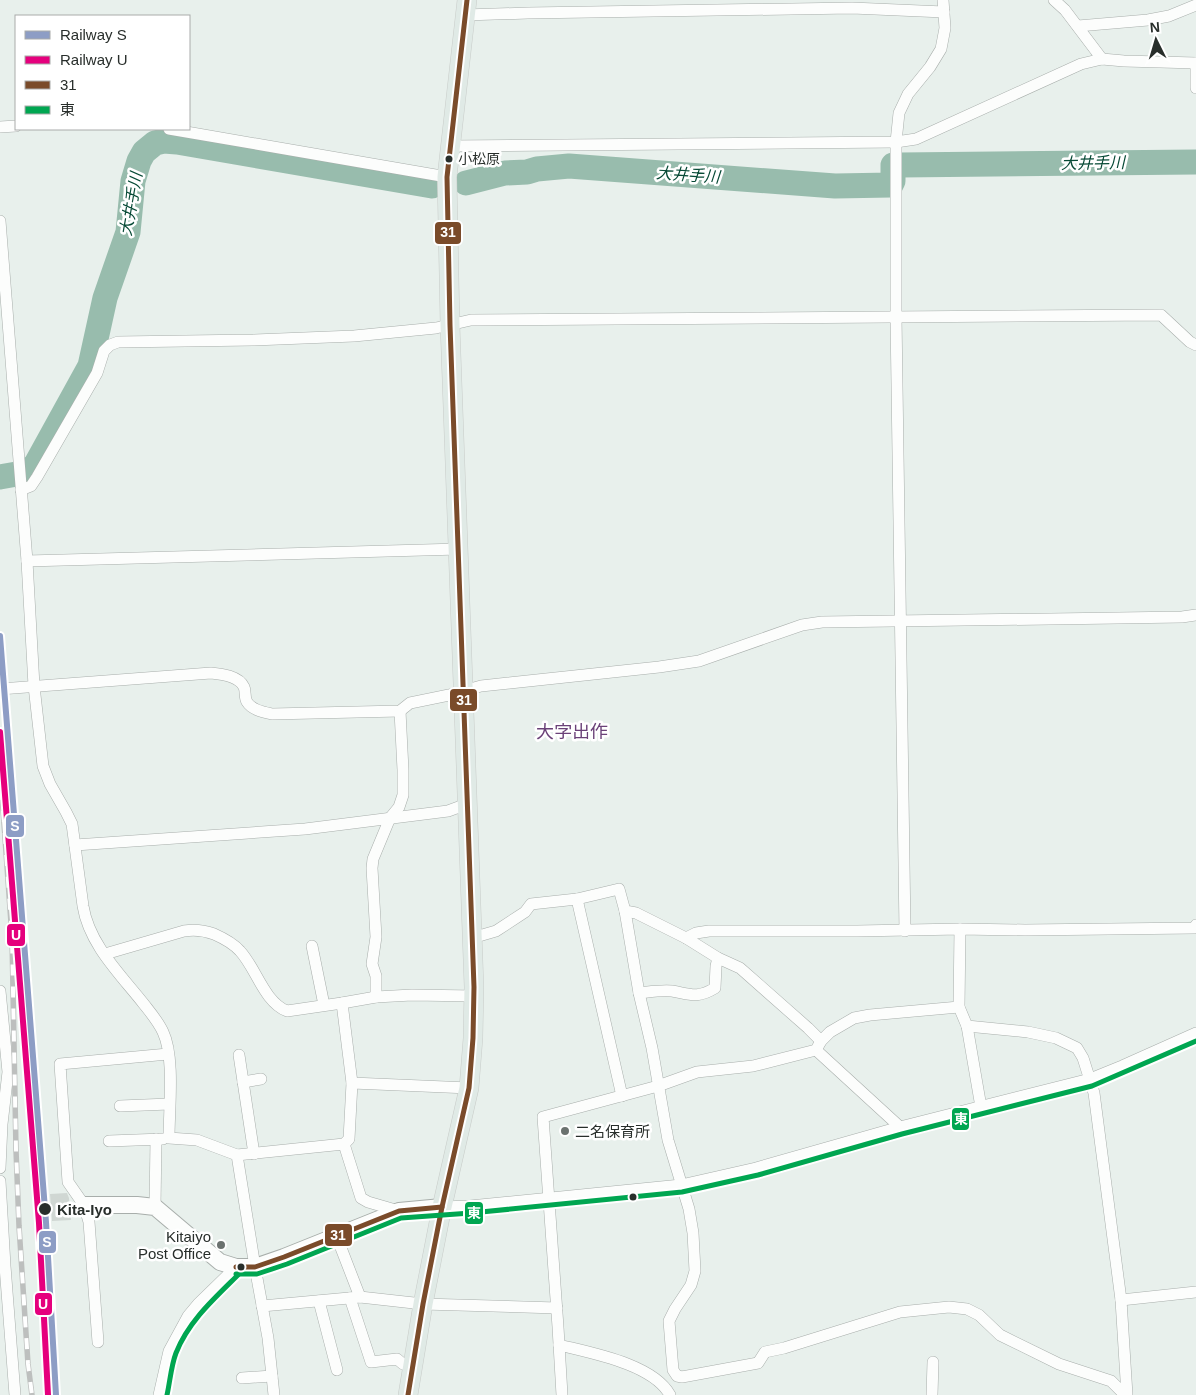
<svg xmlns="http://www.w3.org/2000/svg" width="1196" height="1395" viewBox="0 0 1196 1395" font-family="Arial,'Noto Sans JP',sans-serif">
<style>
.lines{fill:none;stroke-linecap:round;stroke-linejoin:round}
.river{stroke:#98bcad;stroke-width:25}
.building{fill:#d0d7d3}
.street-casing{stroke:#a8aeab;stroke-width:12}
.secondary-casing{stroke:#a8aeab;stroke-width:18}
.primary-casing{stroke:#c8ccc9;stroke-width:20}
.street{stroke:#fcfdfc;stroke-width:11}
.secondary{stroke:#fcfdfc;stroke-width:16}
.primary{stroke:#e0eae6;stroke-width:19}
.rail-casing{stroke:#bdbfbe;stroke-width:5.5}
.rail{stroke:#fff;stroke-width:4;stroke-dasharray:11;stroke-linecap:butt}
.bus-1-casing{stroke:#fff;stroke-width:9}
.bus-2-casing{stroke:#fff;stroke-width:9}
.bus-1{stroke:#7a4b2a;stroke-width:5}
.bus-2{stroke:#00a651;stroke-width:5}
.rail-1-casing{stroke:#fff;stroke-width:10}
.rail-2-casing{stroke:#fff;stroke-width:10}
.rail-1{stroke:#8d9dc5;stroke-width:6}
.rail-2{stroke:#e5007d;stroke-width:6}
.bus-dot{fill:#282e2b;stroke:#fff;stroke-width:2}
.poi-dot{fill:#6b726f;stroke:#fff;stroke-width:2}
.labels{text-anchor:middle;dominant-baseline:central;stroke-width:5;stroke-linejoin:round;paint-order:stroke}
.bus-label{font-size:14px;fill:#282e2b;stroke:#fff;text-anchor:start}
.poi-label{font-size:15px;fill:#282e2b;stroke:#fff;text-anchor:start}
.stop-label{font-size:15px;font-weight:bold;fill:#282e2b;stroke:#fff;text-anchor:start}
.water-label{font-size:16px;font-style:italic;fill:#074a36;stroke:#fff}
.quarter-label{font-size:18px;fill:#6a4178;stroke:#fff}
.line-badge{stroke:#fff;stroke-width:2}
.badge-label{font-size:14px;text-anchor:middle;font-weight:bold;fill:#fff}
</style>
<rect width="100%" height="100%" fill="#e8f0ec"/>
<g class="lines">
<g class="river">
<polyline points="900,165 1196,162"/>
<polyline points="466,183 505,173 527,172 537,169 569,166 835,186 891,185 893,181 893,165"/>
<polyline points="0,477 28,472 36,464 90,366 105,298 128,232 133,181 139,161 144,152 155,143 164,141 177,142 432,186"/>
</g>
</g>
<polygon class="building" points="67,1193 69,1198 71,1220 52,1221 50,1194"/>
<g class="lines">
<g class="street-casing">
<g id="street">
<polyline points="1054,0 1065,10 1102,59"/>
<polyline points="465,15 528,13 852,8 944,12"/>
<polyline points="1078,26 1148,20 1169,16 1196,5"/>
<polyline points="1196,63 1196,88"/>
<polyline points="0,127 16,126"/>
<polyline points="169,129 447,177"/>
<polyline points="450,146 896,142 916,139 1081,64 1102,59 1124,61 1196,63"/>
<path d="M 0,221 L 27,561 L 34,686 L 43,766 L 50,784 L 66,812 L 72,824 L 83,906 C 89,944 120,974 143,1003 C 150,1012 158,1021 163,1032 C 175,1057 169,1109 169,1138 L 197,1140 L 237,1155 L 255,1267 L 268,1338 L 274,1395"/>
<polyline points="21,490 31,486 37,477 97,373 104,351 110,345 118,342 253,340 354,336 436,328 471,320 1161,315 1190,342 1196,345"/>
<polyline points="27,561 459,549"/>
<path d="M 0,689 L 211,673 C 222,674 239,676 244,687 C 246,691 244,697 247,702 C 252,710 263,712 272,714 L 400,711 L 410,703 L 449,695 L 481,686 L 659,667 L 699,661 L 802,625 L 822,622 L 1118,618 L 1182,617 L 1196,615"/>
<polyline points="75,845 305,829 448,811 467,804"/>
<polyline points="577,899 622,1096"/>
<polyline points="625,911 639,993 652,1048 668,1140 689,1209 693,1233 695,1271 691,1285 675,1309 669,1321 673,1370 677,1376 682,1377 758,1363 765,1352 784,1348 900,1312 949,1307 967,1309 979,1315 1000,1335 1059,1364 1111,1381 1125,1395"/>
<polyline points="960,929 959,1007 967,1026 1028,1032 1056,1038 1077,1048 1083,1058 1094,1093 1121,1300 1127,1395"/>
<polyline points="905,931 896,317 896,142 899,113 908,94 930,67 941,49 945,28 943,0"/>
<polyline points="472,938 496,931 525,912 531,904 577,899 619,889 625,911 636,913 686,938 718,958 740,968 808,1028 821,1041"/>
<polyline points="686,938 696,933 709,931 857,931 960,929 1025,930 1194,928 1196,925"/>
<polyline points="312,946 324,1005"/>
<path d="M 105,954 L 184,931 C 195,929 203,930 214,934 C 223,938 233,943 240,951 C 256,968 264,1002 287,1011 L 342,1003 L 376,997 L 412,995 L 474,996"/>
<polyline points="0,991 8,1072 2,1124 0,1168"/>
<path d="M 639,993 C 649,992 661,990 672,991 C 690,994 697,999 715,988 L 716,966 L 718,958"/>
<polyline points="376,997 376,976 372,964 376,937 372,868 373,859 390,818 399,807 403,795 403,770 400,711"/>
<polyline points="967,1026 981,1107"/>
<polyline points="816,1050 900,1127"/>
<polyline points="239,1055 254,1154"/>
<polyline points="243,1082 261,1079"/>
<polyline points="352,1083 469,1088"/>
<polyline points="120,1106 169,1104"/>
<polyline points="109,1141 163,1139"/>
<polyline points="344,1144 361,1198 368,1202 399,1211"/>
<polyline points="237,1155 344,1144 349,1139 352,1083 342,1003"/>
<polyline points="0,1181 5,1266 15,1395"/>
<polyline points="155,1207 156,1139"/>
<polyline points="442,1207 470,1206 681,1185 756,1168 900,1127 1090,1079 1122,1066 1196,1033"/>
<polyline points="336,1235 360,1297"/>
<polyline points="350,1298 371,1362 397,1359 403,1364 414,1364"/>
<polyline points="1121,1300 1196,1292"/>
<polyline points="319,1301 337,1370"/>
<polyline points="262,1306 360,1297 423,1304 557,1308"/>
<polyline points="98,1342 89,1222 84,1205 68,1182 60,1064 168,1054"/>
<path d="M 559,1345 C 591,1353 653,1364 670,1395"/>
<polyline points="242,1378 272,1376"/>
<polyline points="159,1395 169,1351 188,1316 198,1304 236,1267"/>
<polyline points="562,1395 558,1327 543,1117 658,1086 697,1072 753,1066 816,1050 821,1041 830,1032 854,1018 870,1015 959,1007"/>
<polyline points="932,1395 933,1362"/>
</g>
</g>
<g class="secondary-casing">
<polyline id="secondary" points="84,1205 137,1205 155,1207 220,1262 236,1267 255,1267 284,1257 399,1211 442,1207"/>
</g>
<g class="primary-casing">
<polyline id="primary" points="408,1395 423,1304 442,1207 469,1088 473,1038 474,987 450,325 447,177 467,0"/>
</g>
<use href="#street" class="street"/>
<use href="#secondary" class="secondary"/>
<use href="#primary" class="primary"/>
<g class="rail-casing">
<polyline id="rail" points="0,767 12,937 16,1150 19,1226 28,1364 32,1395"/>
</g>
<use href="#rail" class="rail"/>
<g class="bus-1-casing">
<g id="bus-1">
<polyline points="236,1267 255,1267 284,1257 399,1211 442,1207"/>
<polyline points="408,1395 423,1304 442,1207 469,1088 473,1038 474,987 450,325 447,177 467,0"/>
</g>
</g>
<g class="bus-2-casing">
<g id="bus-2">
<polyline points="236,1274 257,1274 287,1264 401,1218 471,1213 682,1192 758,1175 902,1134 1092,1086 1196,1041"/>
<path d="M 167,1395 C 170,1382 171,1366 176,1353 C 189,1320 216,1297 241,1272"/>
</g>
</g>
<use href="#bus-1" class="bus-1"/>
<use href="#bus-2" class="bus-2"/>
<g class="rail-1-casing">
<polyline id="rail-1" points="0,636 46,1222 56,1395"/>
</g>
<g class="rail-2-casing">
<polyline id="rail-2" points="0,732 39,1223 48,1395"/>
</g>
<use href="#rail-1" class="rail-1"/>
<use href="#rail-2" class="rail-2"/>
</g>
<g class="bus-dot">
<circle cx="449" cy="159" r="4.5"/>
<circle cx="633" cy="1197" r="4.5"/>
<circle cx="45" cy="1209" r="7"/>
<circle cx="241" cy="1267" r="4.5"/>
</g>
<g class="poi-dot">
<circle cx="565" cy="1131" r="5"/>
<circle cx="221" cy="1245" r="5"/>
</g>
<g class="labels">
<g class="bus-label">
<text x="458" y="159">小松原</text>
</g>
<g class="poi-label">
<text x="575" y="1131">二名保育所</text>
<text x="211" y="1236" text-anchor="end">Kitaiyo<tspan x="211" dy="17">Post Office</tspan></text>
</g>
<g class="stop-label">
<text x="57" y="1209">Kita-Iyo</text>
</g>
<g class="water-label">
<text transform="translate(1093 163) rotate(-1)">大井手川</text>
<text transform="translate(688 175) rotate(4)">大井手川</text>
<text transform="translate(131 204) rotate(-80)">大井手川</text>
</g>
<g class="quarter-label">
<text x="572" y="732">大字出作</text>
</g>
</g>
<g class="line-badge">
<rect x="434" y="221" width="28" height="24" rx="5" fill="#7a4b2a"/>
<rect x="449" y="688" width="29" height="24" rx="5" fill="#7a4b2a"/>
<rect x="5" y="814" width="20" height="24" rx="5" fill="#8d9dc5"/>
<rect x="6" y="923" width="20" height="24" rx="5" fill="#e5007d"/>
<rect x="951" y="1107" width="19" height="24" rx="5" fill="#00a651"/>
<rect x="464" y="1201" width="20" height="24" rx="5" fill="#00a651"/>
<rect x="324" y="1223" width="29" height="24" rx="5" fill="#7a4b2a"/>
<rect x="38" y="1230" width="19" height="24" rx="5" fill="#8d9dc5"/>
<rect x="34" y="1292" width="19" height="24" rx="5" fill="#e5007d"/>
</g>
<g class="badge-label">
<text x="448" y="237">31</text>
<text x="464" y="705">31</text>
<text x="15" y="831">S</text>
<text x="16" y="940">U</text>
<text x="961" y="1124">東</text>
<text x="474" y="1218">東</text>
<text x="338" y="1240">31</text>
<text x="47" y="1247">S</text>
<text x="43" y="1309">U</text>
</g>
<rect x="15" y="15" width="175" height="115" fill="#ffffff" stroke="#a9abaa"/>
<rect x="25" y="31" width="25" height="8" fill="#8d9dc5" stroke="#a9abaa"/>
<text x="60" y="40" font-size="15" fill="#282e2b">Railway S</text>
<rect x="25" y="56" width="25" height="8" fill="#e5007d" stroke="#a9abaa"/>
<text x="60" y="65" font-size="15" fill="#282e2b">Railway U</text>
<rect x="25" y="81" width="25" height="8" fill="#7a4b2a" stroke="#a9abaa"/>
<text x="60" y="90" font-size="15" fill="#282e2b">31</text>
<rect x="25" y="106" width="25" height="8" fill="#00a651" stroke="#a9abaa"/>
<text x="60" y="115" font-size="15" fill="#282e2b">東</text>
<g transform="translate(1156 40) rotate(355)" stroke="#ffffff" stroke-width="4" paint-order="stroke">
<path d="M0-4L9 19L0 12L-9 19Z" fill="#282e2b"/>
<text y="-8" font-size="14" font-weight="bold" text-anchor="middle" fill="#282e2b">N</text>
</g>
</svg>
